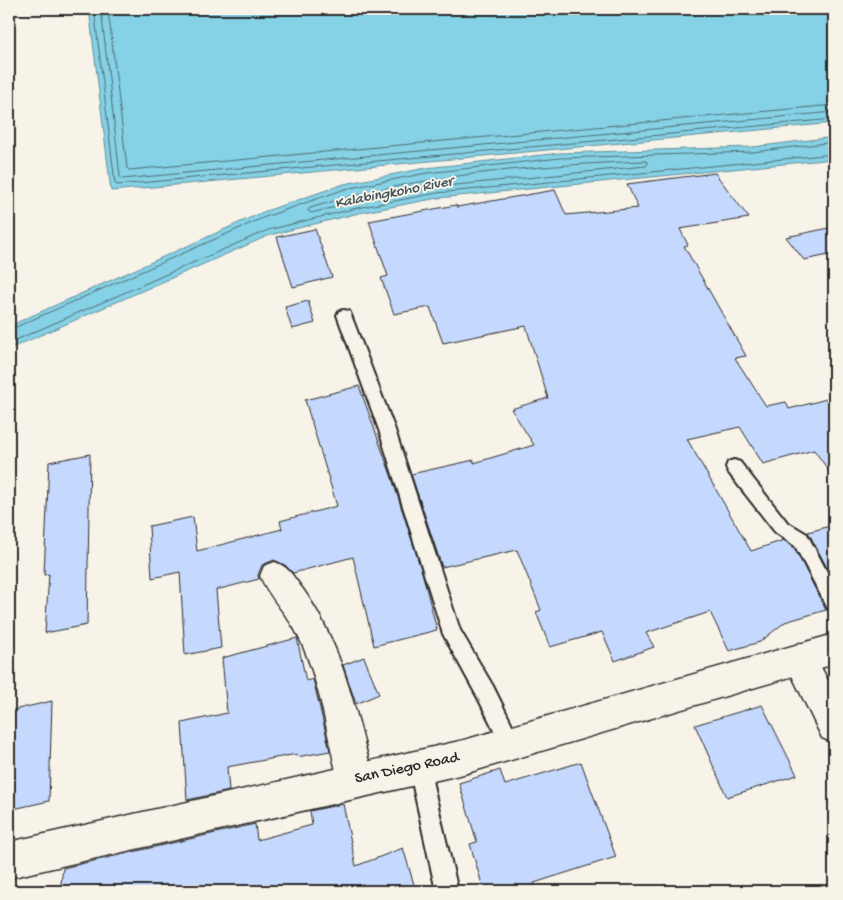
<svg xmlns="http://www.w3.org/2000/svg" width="843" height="900" viewBox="0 0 843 900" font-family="'Gochi Hand',sans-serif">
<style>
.water{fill:#85d1e5;stroke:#618f9b}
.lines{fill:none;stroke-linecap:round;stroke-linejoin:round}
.shore{stroke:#4f6d75;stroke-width:1}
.building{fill:#c5d8fd;stroke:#2b2b2b}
.lane-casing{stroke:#2b2b2b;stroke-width:4}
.street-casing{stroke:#2b2b2b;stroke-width:3}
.secondary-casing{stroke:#2b2b2b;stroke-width:3}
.lane{fill:#f7f3e8;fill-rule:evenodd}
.street{fill:#f7f3e8;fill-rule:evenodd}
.secondary{fill:#f7f3e8;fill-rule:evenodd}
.labels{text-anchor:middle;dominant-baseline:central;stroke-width:4;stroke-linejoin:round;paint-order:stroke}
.water-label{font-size:15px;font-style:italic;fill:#42545a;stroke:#f7f3e8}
.near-street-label{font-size:16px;fill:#2b2b2b;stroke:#f7f3e8}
</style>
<rect width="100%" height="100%" fill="#f7f3e8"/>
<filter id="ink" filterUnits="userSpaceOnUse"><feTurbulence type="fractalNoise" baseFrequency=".02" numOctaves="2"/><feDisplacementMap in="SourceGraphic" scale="10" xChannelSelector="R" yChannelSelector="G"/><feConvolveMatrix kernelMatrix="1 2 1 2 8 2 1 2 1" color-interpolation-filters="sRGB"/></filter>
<g filter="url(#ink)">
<g class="water">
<polygon points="89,9 834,9 834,123 111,191"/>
<polygon points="834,137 834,159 438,198 359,213 270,235 9,349 9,326 263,212 344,184 426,168 560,153 753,147"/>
</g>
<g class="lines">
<g class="shore">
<polyline points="94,9 115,183 117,185 834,119"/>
<polyline points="101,9 120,176 122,179 834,112"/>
<polyline points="108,9 127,168 129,170 834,105"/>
<path d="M 645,161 L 648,163 L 646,166 L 436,187 L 356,202 L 311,213 L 308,211 L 310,208 C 421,174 530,166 645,161 Z"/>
<polyline points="9,330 265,217 345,189 427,173 560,158 753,152 834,142"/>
<polyline points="9,343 268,230 357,208 437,193 834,154"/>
</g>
</g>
<g class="building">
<polygon points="715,173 749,218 680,229 688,245 684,246 746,356 735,358 766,406 786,402 789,409 834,397 834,478 814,450 763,464 740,427 687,439 751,551 784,540 794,547 826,610 785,622 760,642 729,651 710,612 646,633 654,647 615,661 602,632 550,647 536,612 541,610 517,550 442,567 411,474 474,460 474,463 534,445 511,409 548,398 526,326 443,343 430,307 394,314 381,278 388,276 369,221 456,205 457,207 555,190 566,215 638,208 627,184"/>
<polygon points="834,227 834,254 804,260 786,237"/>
<polygon points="315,229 332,277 293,287 277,237"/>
<polygon points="308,301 315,323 292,329 285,307"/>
<polygon points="359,386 392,478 422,572 437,630 374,646 353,557 293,573 285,565 274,560 262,565 258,575 259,579 216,590 221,648 185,655 180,572 152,578 149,526 193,517 197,551 282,529 280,521 337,506 305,400"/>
<polygon points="90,454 87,625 45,633 49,574 44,575 49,462"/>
<polygon points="834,525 834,581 808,532"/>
<polygon points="297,638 306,681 313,679 314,683 330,751 297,757 297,754 227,767 229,791 187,800 182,723 227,713 222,658"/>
<polygon points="364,657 379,694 356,704 343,665"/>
<polygon points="52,701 49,801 9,810 9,711"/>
<polygon points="762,705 797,775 727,797 695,725"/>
<polygon points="581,762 616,857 534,883 536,891 484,891 470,844 477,842 459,783 500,770 505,785"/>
<polygon points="343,804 356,866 403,848 416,891 60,891 63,868 255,824 257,840 312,825 310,811"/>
</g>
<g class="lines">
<g class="lane-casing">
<g id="lane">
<polygon points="344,310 349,311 351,315 395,430 460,630 493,686 521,743 518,750 511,753 504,750 479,700 443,634 379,430 337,315 339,311"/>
<polygon points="734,460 740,462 787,522 807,534 834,585 834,611 828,609 795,546 775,532 728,472 726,467 728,462"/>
<polygon points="419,758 426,761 429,768 458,891 436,891 409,768 412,761"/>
</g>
</g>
<g class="street-casing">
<g id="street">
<path d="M 275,562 C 290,568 292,575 302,588 C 343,644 356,714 374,780 L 368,792 L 356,798 L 344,792 L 338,780 C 326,730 319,673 294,628 C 283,610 268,595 260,576 L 264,566 Z"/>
<polygon points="800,643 811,648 834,692 834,743 822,738 784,659 789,648"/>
</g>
</g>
<g class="secondary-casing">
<polygon id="secondary" points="834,634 834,664 464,774 9,878 9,842 464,740"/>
</g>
<use href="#lane" class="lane"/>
<use href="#street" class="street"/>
<use href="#secondary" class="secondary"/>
</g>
</g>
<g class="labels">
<g class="water-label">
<text transform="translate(394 193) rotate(-11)">Kalabingkoho River</text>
</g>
<g class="near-street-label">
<text transform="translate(407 769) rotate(-12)">San Diego Road</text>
</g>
</g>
<rect width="843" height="900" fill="none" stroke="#f7f3e8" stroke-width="30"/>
<rect x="15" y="15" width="813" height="870" fill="none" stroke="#2b2b2b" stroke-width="2" filter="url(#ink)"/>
</svg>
